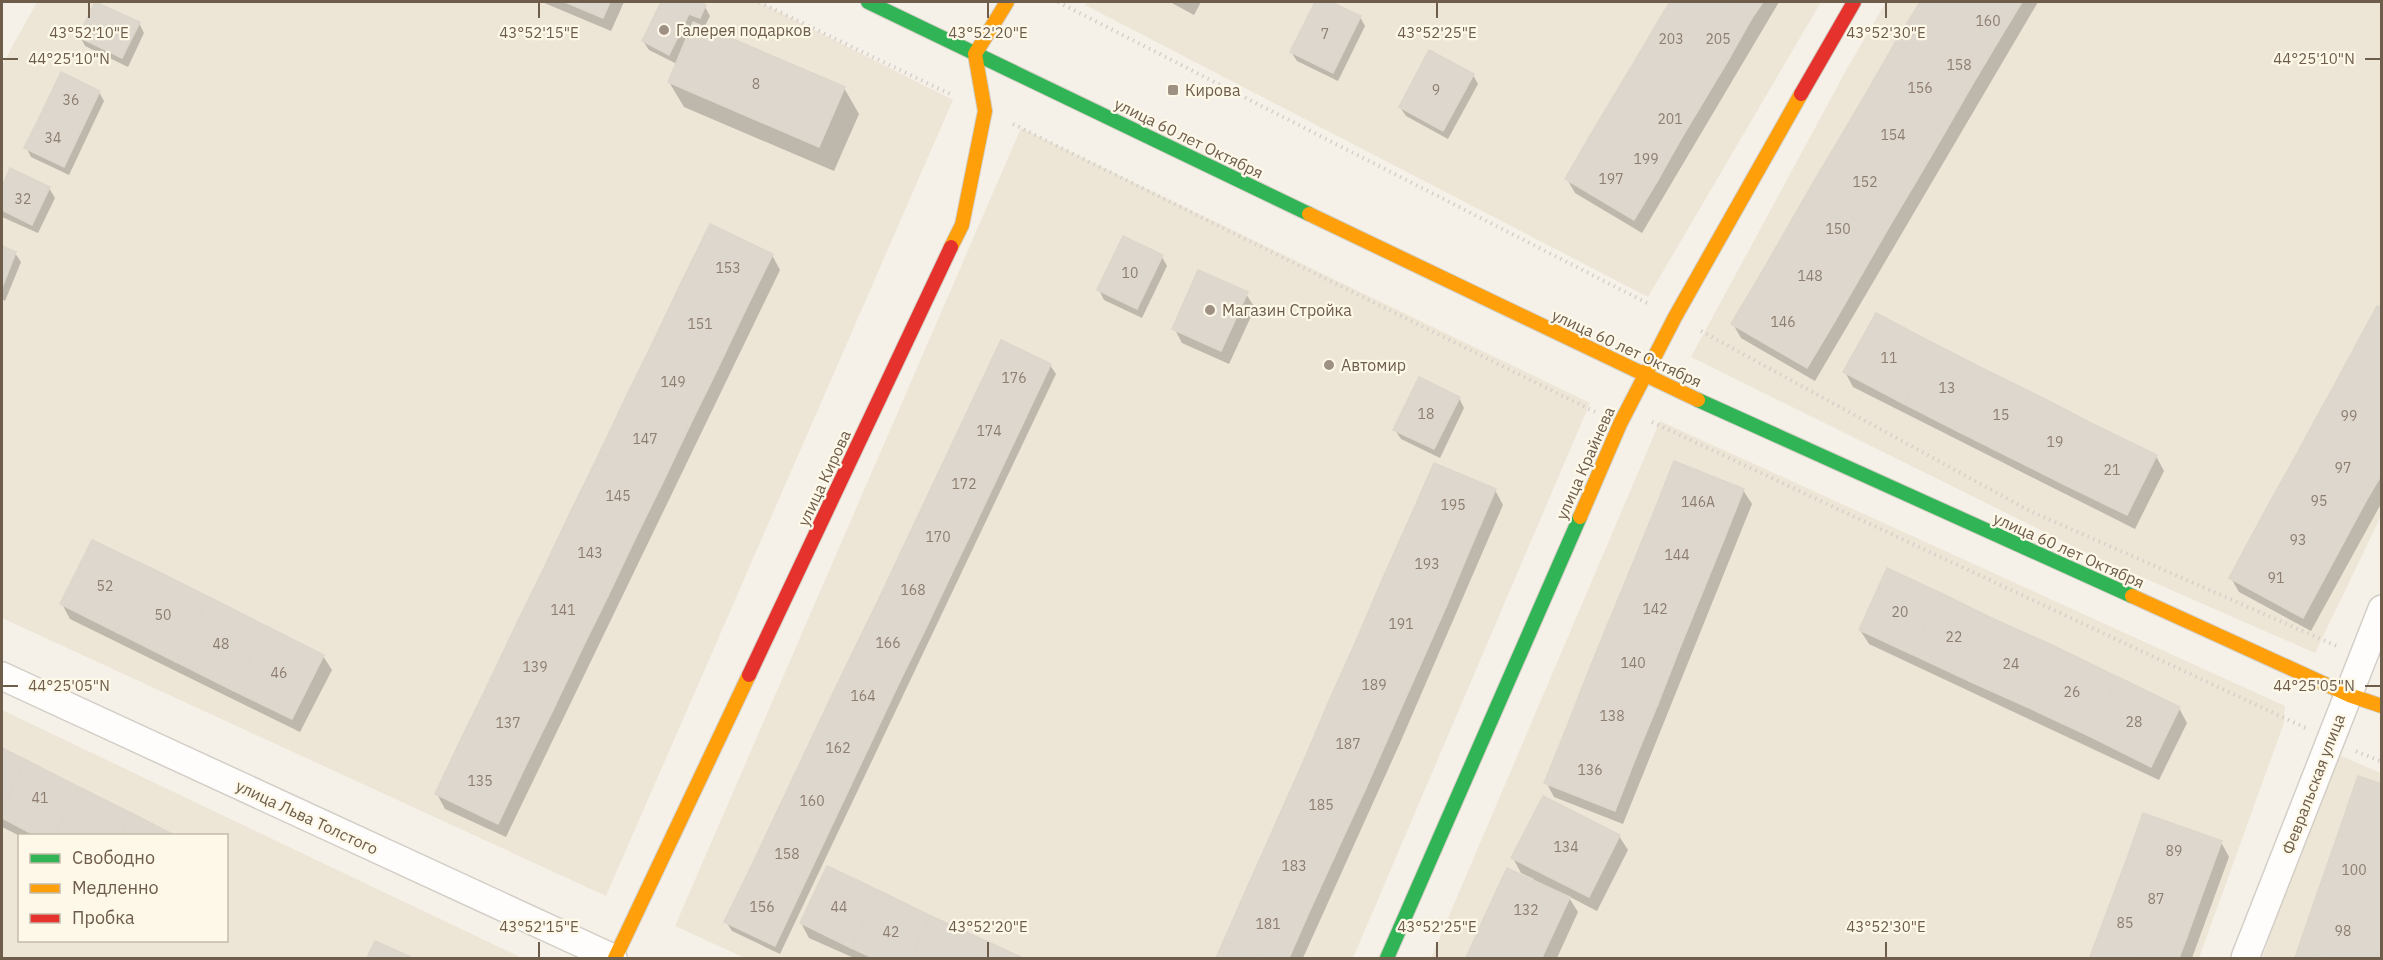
<svg xmlns="http://www.w3.org/2000/svg" width="2383" height="960" viewBox="0 0 2383 960" font-family="'IBM Plex Sans',sans-serif">
<style>
.residential{fill:#ede6d6;fill-rule:evenodd}
.shadow{fill:#0003}
.building{fill:#ded7ce;stroke:#ddd6cb;stroke-width:1.5}
.lines{fill:none;stroke-linecap:round;stroke-linejoin:round}
.street-casing{stroke:#d3cec6;stroke-width:30}
.fast-casing{stroke:#d2cdc3;stroke-width:16}
.slow-casing{stroke:#d2cdc3;stroke-width:16}
.jam-casing{stroke:#d2cdc3;stroke-width:16}
.path{stroke:#d6d0ca;stroke-width:4;stroke-dasharray:1.5 4.5;stroke-linecap:butt}
.street{stroke:#fefdfc;stroke-width:27}
.fast{stroke:#30b455;stroke-width:14}
.slow{stroke:#ff9f0a;stroke-width:14}
.jam{stroke:#e5322d;stroke-width:14}
.ticks{fill:none;stroke:#6f5d4c;stroke-width:2}
.poi-dot{fill:#9e9183;stroke:#fdf8e8;stroke-width:2}
.labels{text-anchor:middle;dominant-baseline:central;stroke-width:4.5;stroke-linejoin:round;paint-order:stroke}
.number-label{font-size:14px;fill:#8d7e6f}
.poi-label{font-size:16px;fill:#6f5d4c;stroke:#fdf8e8;text-anchor:start}
.street-label{font-size:16px;fill:#6f5d4c;stroke:#fdf8e8}
.ticks-label{font-size:15px;text-anchor:middle;fill:#6f5d4c;stroke:#fdf8e8;stroke-width:4.5;stroke-linejoin:round;paint-order:stroke}
</style>
<rect width="100%" height="100%" fill="#f5f1e8"/>
<g class="residential">
<polygon points="37,2 759,2 953,100 606,896 2,618 2,65"/>
<polygon points="1087,2 1821,2 1648,297 1085,5"/>
<polygon points="1886,2 2381,2 2381,516 2315,653 2089,554 1691,357 1849,65"/>
<polygon points="1021,128 1590,403 1353,958 745,958 675,926"/>
<polygon points="1660,421 2285,706 2284,723 2199,958 1431,958"/>
<path d="M 2,710 L 522,958 L 2,958 ZM 20,836 L 226,836 L 226,940 L 20,940 Z"/>
<polygon points="2334,753 2381,773 2381,958 2262,958"/>
</g>
<g class="shadow">
<polygon points="96,2 139,23 144,33 128,67 85,46 80,36"/>
<polygon points="542,2 624,2 611,31"/>
<polygon points="663,2 695,2 705,7 710,16 704,28 844,88 859,114 834,171 684,107 669,82 677,64 649,50 643,41"/>
<polygon points="1170,2 1201,2 1194,15"/>
<polygon points="1316,2 1328,2 1360,17 1365,26 1338,81 1297,61 1291,52"/>
<polygon points="1671,2 1779,2 1642,233 1575,193 1567,179"/>
<polygon points="1921,2 2038,2 1815,381 1741,338 1733,324"/>
<polygon points="1473,75 1478,84 1448,139 1406,116 1400,107"/>
<polygon points="99,92 104,101 69,175 31,157 26,147"/>
<polygon points="11,170 49,188 55,198 38,233 2,217 2,190"/>
<polygon points="2,247 15,253 21,262 5,301 2,299"/>
<polygon points="772,255 780,270 506,837 445,809 437,794"/>
<polygon points="1162,257 1167,266 1142,318 1104,300 1099,290"/>
<polygon points="1246,294 1255,308 1229,364 1182,343 1174,328"/>
<polygon points="2382,302 2382,502 2311,631 2239,592 2231,578"/>
<polygon points="1050,365 1056,374 780,954 732,931 726,922"/>
<polygon points="1845,372 2156,456 2164,471 2135,529 1853,387"/>
<polygon points="1459,398 1464,408 1440,458 1401,439 1395,430"/>
<polygon points="1435,465 1495,490 1503,505 1400,743 1303,958 1219,958"/>
<polygon points="1743,490 1752,504 1623,824 1554,797 1546,782"/>
<polygon points="62,604 323,656 332,670 300,732 70,619"/>
<polygon points="1860,630 2179,708 2187,723 2159,780 1869,644"/>
<polygon points="2,750 173,836 20,836 2,827"/>
<polygon points="2359,778 2382,786 2382,958 2297,958"/>
<polygon points="2144,815 2221,842 2229,857 2192,958 2091,958"/>
<polygon points="1619,836 1628,850 1597,911 1568,896 1578,912 1557,958 1467,958 1507,870 1533,882 1534,879 1521,873 1513,858"/>
<polygon points="827,868 1021,958 854,958 809,938 801,923"/>
<polygon points="376,943 409,958 368,958"/>
</g>
<g class="building">
<polygon points="95,2 140,22 122,58 78,37"/>
<polygon points="565,2 610,2 603,18"/>
<polygon points="661,2 698,2 706,5 700,18 689,14 669,55 642,41"/>
<polygon points="1315,2 1331,2 1361,16 1333,73 1290,52"/>
<polygon points="1670,2 1724,2 1752,18 1729,59 1660,18"/>
<polygon points="1724,2 1763,2 1752,18"/>
<polygon points="1920,2 1933,2 1999,40 1971,87 1895,43"/>
<polygon points="1933,2 2022,2 1999,40"/>
<polygon points="1660,18 1729,59 1705,99 1636,59"/>
<polygon points="693,22 845,87 819,147 668,82"/>
<polygon points="1895,43 1971,87 1944,134 1868,90"/>
<polygon points="1429,50 1474,74 1443,131 1399,107"/>
<polygon points="1636,59 1705,99 1681,139 1612,99"/>
<polygon points="61,72 100,91 82,129 43,110"/>
<polygon points="1868,90 1944,134 1917,180 1841,136"/>
<polygon points="1612,99 1681,139 1658,180 1588,139"/>
<polygon points="43,110 82,129 64,167 24,148"/>
<polygon points="1841,136 1917,180 1889,227 1813,183"/>
<polygon points="1588,139 1658,180 1634,220 1565,179"/>
<polygon points="10,168 50,187 32,225 2,210 2,187"/>
<polygon points="1813,183 1889,227 1862,274 1786,230"/>
<polygon points="710,224 773,254 745,311 682,281"/>
<polygon points="1786,230 1862,274 1835,321 1759,277"/>
<polygon points="1123,236 1163,255 1137,309 1097,290"/>
<polygon points="2,246 16,252 2,288"/>
<polygon points="1198,270 1248,292 1221,351 1172,329"/>
<polygon points="1759,277 1835,321 1807,368 1731,324"/>
<polygon points="682,281 745,311 718,368 655,338"/>
<polygon points="2377,306 2382,308 2382,358 2356,345"/>
<polygon points="1876,313 1935,344 1904,404 1843,372"/>
<polygon points="655,338 718,368 690,425 627,395"/>
<polygon points="1001,340 1051,364 1026,417 976,393"/>
<polygon points="1935,344 1990,372 1959,432 1904,404"/>
<polygon points="2356,345 2382,358 2382,409 2335,384"/>
<polygon points="1990,372 2043,398 2013,459 1959,432"/>
<polygon points="1419,377 1460,397 1434,449 1393,430"/>
<polygon points="2335,384 2382,409 2382,459 2314,422"/>
<polygon points="976,393 1026,417 1001,470 951,446"/>
<polygon points="627,395 690,425 663,482 600,452"/>
<polygon points="2043,398 2097,426 2067,486 2013,459"/>
<polygon points="2314,422 2382,459 2382,474 2366,501 2293,461"/>
<polygon points="2097,426 2157,455 2127,515 2067,486"/>
<polygon points="951,446 1001,470 976,523 926,499"/>
<polygon points="600,452 663,482 635,539 572,509"/>
<polygon points="1674,461 1744,489 1723,542 1653,514"/>
<polygon points="2293,461 2366,501 2345,540 2271,500"/>
<polygon points="1434,463 1496,489 1471,547 1409,520"/>
<polygon points="926,499 976,523 951,575 901,552"/>
<polygon points="2271,500 2345,540 2324,579 2250,539"/>
<polygon points="572,509 635,539 608,596 545,566"/>
<polygon points="1653,514 1723,542 1701,596 1631,568"/>
<polygon points="1409,520 1471,547 1446,607 1382,580"/>
<polygon points="2250,539 2324,579 2303,618 2229,578"/>
<polygon points="92,540 151,568 118,633 60,604"/>
<polygon points="901,552 951,575 926,628 876,605"/>
<polygon points="545,566 608,596 580,653 517,623"/>
<polygon points="151,568 209,597 176,662 118,633"/>
<polygon points="1631,568 1701,596 1679,650 1609,621"/>
<polygon points="1887,568 1941,593 1911,654 1859,630"/>
<polygon points="1382,580 1446,607 1419,668 1356,641"/>
<polygon points="1941,593 1996,620 1969,681 1911,654"/>
<polygon points="209,597 266,626 234,691 176,662"/>
<polygon points="876,605 926,628 900,681 850,658"/>
<polygon points="1996,620 2054,646 2027,707 1969,681"/>
<polygon points="1609,621 1679,650 1658,704 1587,675"/>
<polygon points="517,623 580,653 553,710 490,680"/>
<polygon points="266,626 324,655 292,719 234,691"/>
<polygon points="1356,641 1419,668 1392,729 1329,701"/>
<polygon points="2054,646 2118,677 2089,736 2027,707"/>
<polygon points="850,658 900,681 875,734 825,710"/>
<polygon points="1587,675 1658,704 1636,757 1566,729"/>
<polygon points="2118,677 2180,707 2151,767 2089,736"/>
<polygon points="490,680 553,710 525,767 462,737"/>
<polygon points="1329,701 1392,729 1366,788 1304,760"/>
<polygon points="825,710 875,734 850,787 800,763"/>
<polygon points="1566,729 1636,757 1615,811 1544,783"/>
<polygon points="462,737 525,767 498,824 435,794"/>
<polygon points="2,748 26,760 2,810"/>
<polygon points="26,760 79,787 54,836 36,836 2,818 2,810"/>
<polygon points="1304,760 1366,788 1337,851 1276,823"/>
<polygon points="800,763 850,787 825,840 775,816"/>
<polygon points="2358,776 2382,784 2382,849 2338,834"/>
<polygon points="79,787 131,813 120,836 54,836"/>
<polygon points="1543,796 1620,835 1589,897 1511,858"/>
<polygon points="131,813 176,836 120,836"/>
<polygon points="2143,813 2222,841 2204,890 2126,861"/>
<polygon points="775,816 825,840 800,893 750,869"/>
<polygon points="1276,823 1337,851 1311,908 1250,881"/>
<polygon points="2338,834 2382,849 2382,913 2318,891"/>
<polygon points="2126,861 2204,890 2187,937 2108,909"/>
<polygon points="827,866 878,890 851,948 800,923"/>
<polygon points="1507,868 1570,897 1545,951 1482,922"/>
<polygon points="750,869 800,893 775,946 724,922"/>
<polygon points="1250,881 1311,908 1289,958 1268,958 1224,940"/>
<polygon points="878,890 931,916 911,958 873,958 851,948"/>
<polygon points="2318,891 2382,913 2382,958 2326,958 2298,949"/>
<polygon points="2108,909 2187,937 2179,958 2090,957"/>
<polygon points="931,916 986,941 978,958 911,958"/>
<polygon points="1482,922 1545,951 1542,958 1466,958"/>
<polygon points="1224,940 1268,958 1216,958"/>
<polygon points="375,941 413,958 367,958"/>
<polygon points="986,941 1023,958 978,958"/>
<polygon points="2298,949 2326,958 2295,958"/>
</g>
<g class="lines">
<g class="street-casing">
<g id="street">
<polyline points="2,676 613,958"/>
<polyline points="2245,958 2382,609"/>
</g>
</g>
<g class="fast-casing">
<g id="fast">
<polyline points="868,2 1309,214"/>
<polyline points="1698,400 2132,596"/>
<polyline points="1387,958 1580,517"/>
</g>
</g>
<g class="slow-casing">
<g id="slow">
<polyline points="1309,214 1698,400"/>
<polyline points="951,247 962,225 985,111 975,54 1007,2"/>
<polyline points="1580,517 1620,424 1675,317 1801,94"/>
<polyline points="2132,596 2349,695 2382,706"/>
<polyline points="615,958 749,675"/>
</g>
</g>
<g class="jam-casing">
<g id="jam">
<polyline points="1801,94 1854,2"/>
<polyline points="749,675 951,247"/>
</g>
</g>
<g class="path">
<polyline points="759,2 952,95"/>
<polyline points="1058,2 1649,304"/>
<polyline points="1013,124 1595,412"/>
<polyline points="1701,331 2030,511 2339,647"/>
<polyline points="1652,422 2308,729"/>
<polyline points="2356,751 2382,762"/>
</g>
<use href="#street" class="street"/>
<use href="#fast" class="fast"/>
<use href="#slow" class="slow"/>
<use href="#jam" class="jam"/>
</g>
<path class="ticks" d="M 89,3 L 89,18M 539,3 L 539,18M 988,3 L 988,18M 1437,3 L 1437,18M 1886,3 L 1886,18M 3,59 L 18,59M 2365,59 L 2380,59M 3,686 L 18,686M 2365,686 L 2380,686M 539,942 L 539,957M 988,942 L 988,957M 1437,942 L 1437,957M 1886,942 L 1886,957"/>
<g class="poi-dot">
<circle cx="664" cy="30" r="6"/>
<rect x="1167" y="84" width="12" height="12" rx="3"/>
<circle cx="1210" cy="310" r="6"/>
<circle cx="1329" cy="365" r="6"/>
</g>
<g class="labels">
<g class="number-label">
<text x="1988" y="21">160</text>
<text x="1325" y="34">7</text>
<text x="1671" y="39">203</text>
<text x="1718" y="39">205</text>
<text x="1959" y="65">158</text>
<text x="756" y="84">8</text>
<text x="1920" y="88">156</text>
<text x="1436" y="90">9</text>
<text x="71" y="100">36</text>
<text x="1670" y="119">201</text>
<text x="1893" y="135">154</text>
<text x="53" y="138">34</text>
<text x="1646" y="159">199</text>
<text x="1611" y="179">197</text>
<text x="1865" y="182">152</text>
<text x="23" y="199">32</text>
<text x="1838" y="229">150</text>
<text x="728" y="268">153</text>
<text x="1130" y="273">10</text>
<text x="1810" y="276">148</text>
<text x="1783" y="322">146</text>
<text x="700" y="324">151</text>
<text x="1889" y="358">11</text>
<text x="1014" y="378">176</text>
<text x="673" y="382">149</text>
<text x="1947" y="388">13</text>
<text x="1426" y="414">18</text>
<text x="2001" y="415">15</text>
<text x="2349" y="416">99</text>
<text x="989" y="431">174</text>
<text x="645" y="439">147</text>
<text x="2055" y="442">19</text>
<text x="2343" y="468">97</text>
<text x="2112" y="470">21</text>
<text x="964" y="484">172</text>
<text x="618" y="496">145</text>
<text x="2319" y="501">95</text>
<text x="1698" y="502">146А</text>
<text x="1453" y="505">195</text>
<text x="938" y="537">170</text>
<text x="2298" y="540">93</text>
<text x="590" y="553">143</text>
<text x="1677" y="555">144</text>
<text x="1427" y="564">193</text>
<text x="2276" y="578">91</text>
<text x="105" y="586">52</text>
<text x="913" y="590">168</text>
<text x="1655" y="609">142</text>
<text x="563" y="610">141</text>
<text x="1900" y="612">20</text>
<text x="163" y="615">50</text>
<text x="1401" y="624">191</text>
<text x="1954" y="637">22</text>
<text x="888" y="643">166</text>
<text x="221" y="644">48</text>
<text x="1633" y="663">140</text>
<text x="2011" y="664">24</text>
<text x="535" y="667">139</text>
<text x="279" y="673">46</text>
<text x="1374" y="685">189</text>
<text x="2072" y="692">26</text>
<text x="863" y="696">164</text>
<text x="1612" y="716">138</text>
<text x="2134" y="722">28</text>
<text x="508" y="723">137</text>
<text x="1348" y="744">187</text>
<text x="838" y="748">162</text>
<text x="1590" y="770">136</text>
<text x="480" y="781">135</text>
<text x="40" y="798">41</text>
<text x="812" y="801">160</text>
<text x="1321" y="805">185</text>
<text x="1566" y="847">134</text>
<text x="2174" y="851">89</text>
<text x="787" y="854">158</text>
<text x="1294" y="866">183</text>
<text x="2354" y="870">100</text>
<text x="2156" y="899">87</text>
<text x="762" y="907">156</text>
<text x="839" y="907">44</text>
<text x="1526" y="910">132</text>
<text x="2125" y="923">85</text>
<text x="1268" y="924">181</text>
<text x="2343" y="931">98</text>
<text x="891" y="932">42</text>
</g>
<g class="poi-label">
<text x="676" y="30">Галерея подарков</text>
<text x="1185" y="90">Кирова</text>
<text x="1222" y="310">Магазин Стройка</text>
<text x="1341" y="365">Автомир</text>
</g>
<g class="street-label">
<text transform="translate(1189 138) rotate(26)">улица 60 лет Октября</text>
<text transform="translate(1627 348) rotate(25)">улица 60 лет Октября</text>
<text transform="translate(1585 463) rotate(-66)">улица Крайнева</text>
<text transform="translate(824 478) rotate(-65)">улица Кирова</text>
<text transform="translate(2069 550) rotate(24)">улица 60 лет Октября</text>
<text transform="translate(2313 784) rotate(-69)">Февральская улица</text>
<text transform="translate(307 817) rotate(25)">улица Льва Толстого</text>
</g>
</g>
<g class="ticks-label">
<text x="89" y="38">43°52'10"E</text>
<text x="539" y="38">43°52'15"E</text>
<text x="988" y="38">43°52'20"E</text>
<text x="1437" y="38">43°52'25"E</text>
<text x="1886" y="38">43°52'30"E</text>
<text x="69" y="64">44°25'10"N</text>
<text x="2314" y="64">44°25'10"N</text>
<text x="69" y="691">44°25'05"N</text>
<text x="2314" y="691">44°25'05"N</text>
<text x="539" y="932">43°52'15"E</text>
<text x="988" y="932">43°52'20"E</text>
<text x="1437" y="932">43°52'25"E</text>
<text x="1886" y="932">43°52'30"E</text>
</g>
<rect width="2383" height="960" fill="none" stroke="#6f5d4c" stroke-width="6"/>
<rect x="18" y="834" width="210" height="108" fill="#fdf8e8" stroke="#c4baaa" stroke-width="1.5"/>
<rect x="30" y="854" width="30" height="9" fill="#30b455" stroke="#c4baaa" stroke-width="1.5"/>
<text x="72" y="864" font-size="18" fill="#6f5d4c">Свободно</text>
<rect x="30" y="884" width="30" height="9" fill="#ff9f0a" stroke="#c4baaa" stroke-width="1.5"/>
<text x="72" y="894" font-size="18" fill="#6f5d4c">Медленно</text>
<rect x="30" y="914" width="30" height="9" fill="#e5322d" stroke="#c4baaa" stroke-width="1.5"/>
<text x="72" y="924" font-size="18" fill="#6f5d4c">Пробка</text>
</svg>
